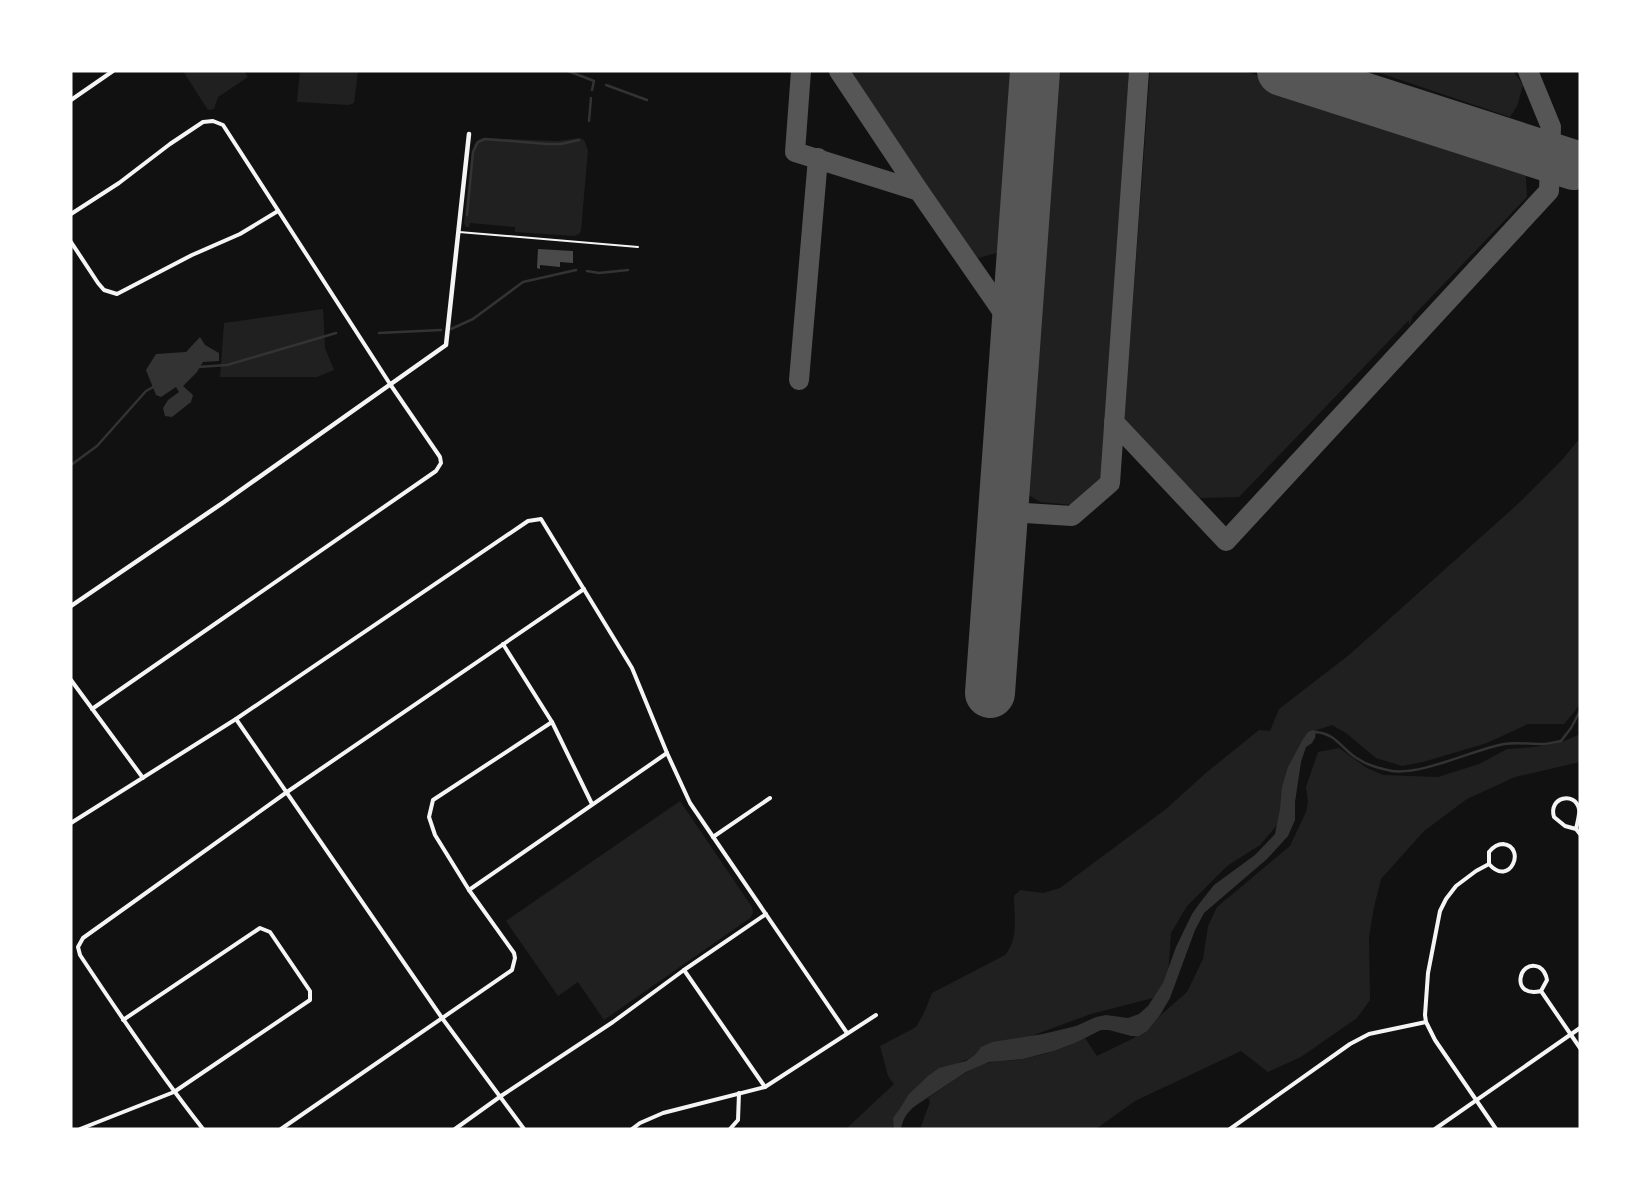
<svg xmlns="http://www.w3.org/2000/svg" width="1651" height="1200" viewBox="0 0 1651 1200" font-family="Arial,sans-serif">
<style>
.green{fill:#202020}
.water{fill:#333}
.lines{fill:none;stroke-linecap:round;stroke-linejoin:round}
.stream{stroke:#333;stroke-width:2.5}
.taxiway{stroke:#565656;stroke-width:20}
.runway{stroke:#565656;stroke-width:50}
.building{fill:#4a4a4a}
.service{stroke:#f5f5f5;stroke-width:2}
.minor{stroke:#f5f5f5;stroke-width:4}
.tertiary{stroke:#f5f5f5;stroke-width:4.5}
</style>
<rect width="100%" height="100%" fill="#111"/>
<g class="green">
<polygon points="183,71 244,71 248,77 218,97 214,109 208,110"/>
<polygon points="300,71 358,71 354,103 349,105 297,102"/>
<polygon points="844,71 1018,71 1004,251 978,258 917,189"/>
<polygon points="1054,71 1129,71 1101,478 1072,505 1040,502 1024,492"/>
<polygon points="1150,71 1244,71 1525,162 1527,197 1413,316 1409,326 1409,320 1239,497 1200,498 1124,422"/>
<polygon points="1374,71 1513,71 1523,85 1517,106 1510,117"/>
<polygon points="482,138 558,141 579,138 584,140 588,150 581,231 579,234 574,236 515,232 515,227 470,223 469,227 466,227 464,223 472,151 475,143"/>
<polygon points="323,309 325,348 334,370 317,377 220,377 224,323"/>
<path d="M 1580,438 L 1580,703 L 1575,711 L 1564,724 L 1528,724 L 1487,743 L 1423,762 L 1402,766 L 1376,758 L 1346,733 L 1332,725 L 1311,732 L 1296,760 L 1278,824 L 1260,845 L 1227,866 L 1187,906 L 1171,933 L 1168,976 L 1164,984 L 1153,998 L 1091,1014 L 960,1062 L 916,1091 L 895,1129 L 846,1129 L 894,1084 L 888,1076 L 880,1046 L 916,1027 L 924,1013 L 932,993 L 1005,955 C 1019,939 1014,916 1014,896 L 1020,890 L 1043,893 L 1060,888 L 1166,809 L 1207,772 L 1259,730 L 1270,731 L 1279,709 L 1349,655 L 1481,537 L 1520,502 L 1562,460 Z"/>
<path d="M 1580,733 L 1580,762 L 1515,777 L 1467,799 L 1424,831 L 1381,879 L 1374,907 L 1369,937 L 1370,1000 L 1357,1018 L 1301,1057 L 1268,1072 L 1241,1051 L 1135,1101 L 1096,1129 L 920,1129 L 930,1102 L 928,1098 C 947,1086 966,1069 988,1063 C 999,1060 1011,1061 1023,1059 C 1044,1055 1066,1048 1085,1038 L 1097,1056 L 1134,1038 L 1140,1028 L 1154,1021 L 1187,992 L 1203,959 L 1208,926 L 1217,907 L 1290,846 L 1306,812 L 1308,802 L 1306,787 L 1318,752 L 1339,748 L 1367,768 L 1383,775 L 1438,777 L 1479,764 L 1507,749 L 1535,747 L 1564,741 L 1578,735 Z"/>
<polygon points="680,801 752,907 753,913 750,918 604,1020 578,982 558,996 506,921"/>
</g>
<g class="water">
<polygon points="200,337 205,345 219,353 219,361 203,362 197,372 183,386 193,395 191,402 172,417 165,416 163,408 168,400 179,392 176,387 161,397 156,395 146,370 156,354 186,352"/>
<path d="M 1313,730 L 1316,731 L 1315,738 L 1312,743 L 1306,747 L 1301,762 L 1295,802 L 1295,820 L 1288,836 L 1267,859 L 1204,913 L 1195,930 L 1170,998 L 1160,1015 L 1147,1031 L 1139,1036 L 1131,1036 L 1109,1030 L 1101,1030 L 1075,1043 L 1054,1051 L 1023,1059 L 989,1062 L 966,1072 L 915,1106 C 907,1113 903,1118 901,1129 L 894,1129 L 893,1118 L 901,1107 L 909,1094 L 928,1076 L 939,1068 L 966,1061 L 975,1055 L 981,1047 L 992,1042 L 1043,1034 L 1076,1026 L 1096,1017 L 1106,1015 L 1128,1018 L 1139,1014 L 1148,1006 L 1163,983 L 1176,947 L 1192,914 L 1199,904 L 1214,885 L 1255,855 L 1275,834 L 1280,809 L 1282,787 L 1288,767 L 1303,739 L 1308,732 Z"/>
</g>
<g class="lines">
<g class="stream">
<polyline points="568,71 594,81 592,90"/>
<polyline points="606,85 647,100"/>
<polyline points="589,121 591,98"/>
<polyline points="467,215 473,152 478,142 485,139 547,144 561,144 579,140"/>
<polyline points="587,271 599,273 628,270"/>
<polyline points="451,329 473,319 523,282 576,270"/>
<polyline points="379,333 441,330"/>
<polyline points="198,367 227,365 336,333"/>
<polyline points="71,465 97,446 146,391 155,386"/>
<path d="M 1316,732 C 1338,734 1342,751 1360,760 C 1369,766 1382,769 1392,771 C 1423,775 1472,750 1504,744 C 1516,742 1529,744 1542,744 C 1548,744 1555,742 1561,741 L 1571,728 L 1580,711"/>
</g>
<g class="taxiway">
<polyline points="801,71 795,152 919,191"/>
<polyline points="839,71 919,191 1016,331"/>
<polyline points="799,380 818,158"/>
<polyline points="1114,422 1226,541 1549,191 1551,127 1528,71"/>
<polyline points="1003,503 1025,513 1072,516 1110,483 1139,71"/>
</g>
<g class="runway">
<polyline points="1282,71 1574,165"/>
<polyline points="990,693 1035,71"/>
</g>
</g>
<polygon class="building" points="538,249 573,251 573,263 560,262 560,267 540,265 540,269 537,268"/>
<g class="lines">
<polyline class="service" points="459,232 638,247"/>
<g class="minor">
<polyline points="71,100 113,71"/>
<polyline points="71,214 119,183 170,144 203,122 213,121 223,125 390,384 440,457 441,463 436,471 92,709"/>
<polyline points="71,242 98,283 104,290 117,294 192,255 240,234 278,211"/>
<polyline points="503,644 552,722 592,804"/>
<polyline points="71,680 143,778"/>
<polyline points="236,719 442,1018 524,1129"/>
<polyline points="71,823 236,719 528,521 541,519 632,668 667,753 690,803 847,1033"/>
<path d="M 1576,829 C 1577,823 1580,815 1579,809 C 1575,791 1548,797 1554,817 L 1565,826 L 1576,829 L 1580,834"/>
<polyline points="713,837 770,798"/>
<path d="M 1489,864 L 1489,852 C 1493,847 1497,844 1503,844 C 1527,847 1510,888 1489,864 L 1476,871 L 1456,886 L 1446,899 L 1440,911 L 1428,973 L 1425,1015 L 1426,1022 L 1435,1040 L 1496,1129"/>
<polyline points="469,890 667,753"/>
<polyline points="684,970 765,1087"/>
<path d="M 1541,991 L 1547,980 C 1546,974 1544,970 1539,967 C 1518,958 1510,999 1541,991 L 1580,1048"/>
<polyline points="80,1129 174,1092 310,1000 310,991 270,932 260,928 123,1020"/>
<path d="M 203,1129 C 159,1073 119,1014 80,955 L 78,947 L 83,938 L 287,792 L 584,589"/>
<polyline points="281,1129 512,970 515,958 514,953 469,890 435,835 429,817 433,800 552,722"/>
<polyline points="455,1129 501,1096 613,1022 684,970 766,914"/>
<polyline points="632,1129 640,1123 663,1113 765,1087 876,1015"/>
<polyline points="730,1129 738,1120 739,1093"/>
<polyline points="1230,1129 1350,1044 1369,1034 1426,1022"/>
<polyline points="1435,1129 1580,1028"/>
</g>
<polyline class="tertiary" points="71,606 224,502 446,345 469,134"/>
</g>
<rect width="1651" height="1200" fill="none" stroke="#ffffff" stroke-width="145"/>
</svg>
